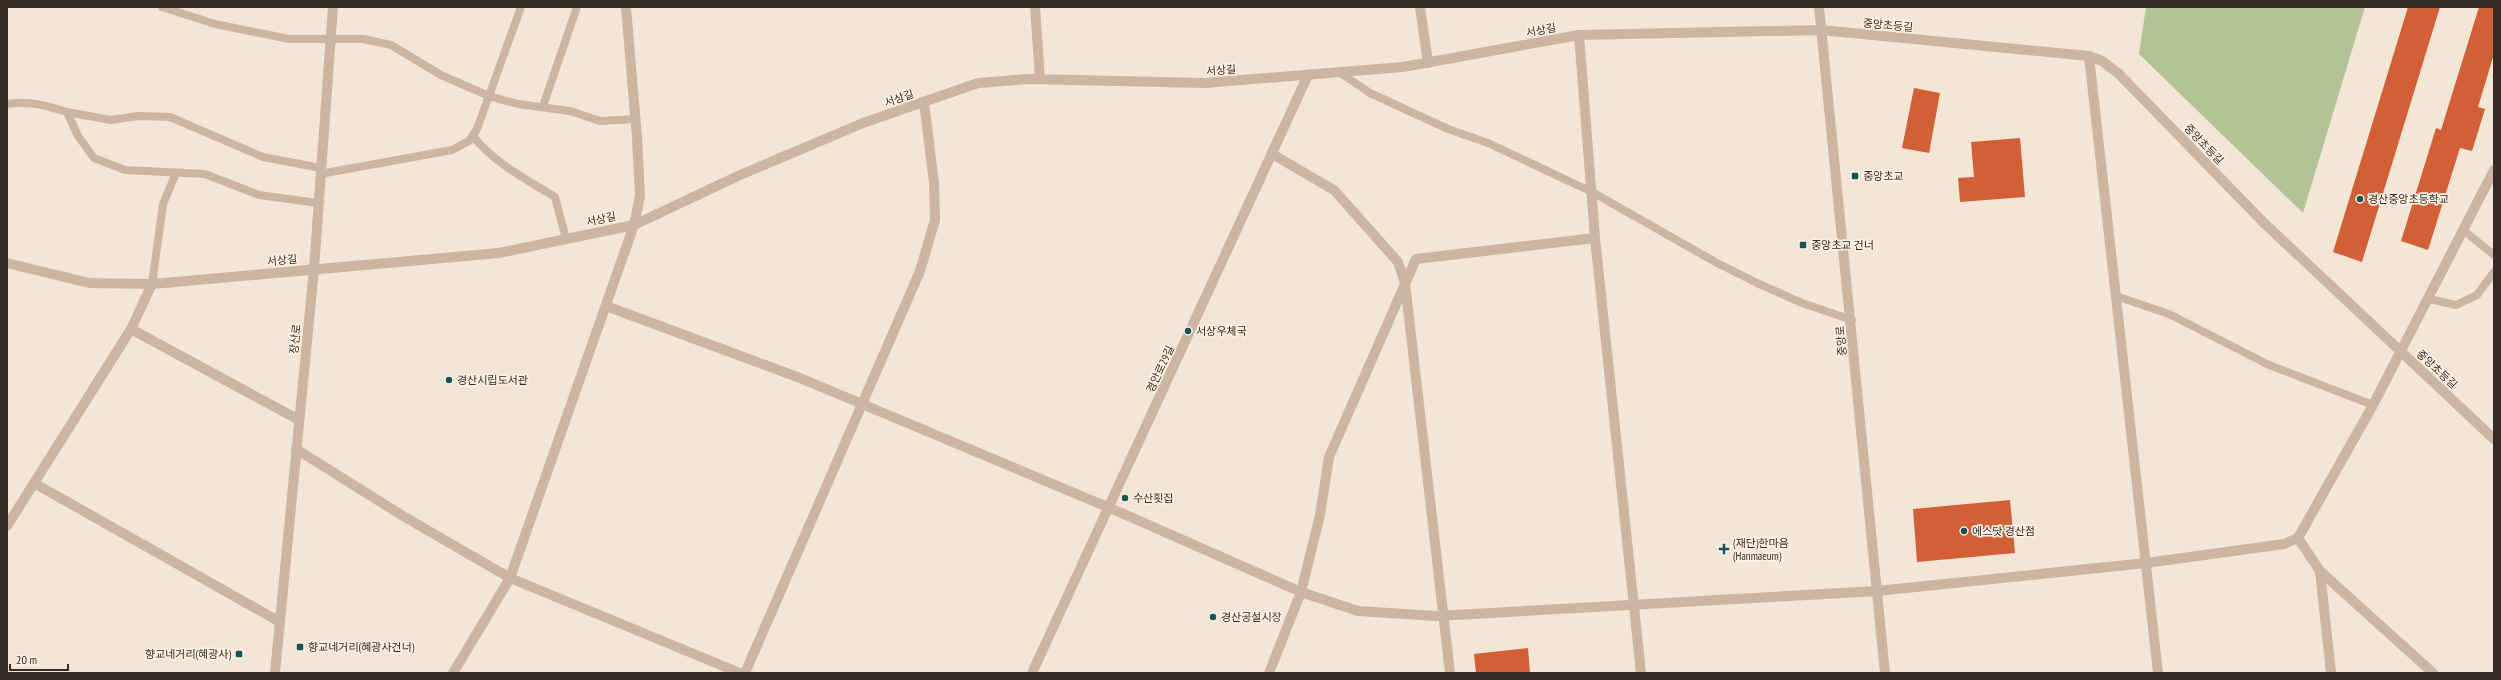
<svg xmlns="http://www.w3.org/2000/svg" width="2501" height="680" viewBox="0 0 2501 680" font-family="'PT Sans Narrow','Noto Sans KR',sans-serif">
<style>
.green{fill:#b3c395}
.building{fill:#d25f35}
.lines{fill:none;stroke-linecap:round;stroke-linejoin:round}
.service{stroke:#ccb6a1;stroke-width:8}
.minor{stroke:#ccb6a1;stroke-width:10}
.tertiary{stroke:#ccb6a1;stroke-width:10}
.poi-dot{fill:#17545a;stroke:#fbf0e2;stroke-width:1.5}
.labels{text-anchor:middle;dominant-baseline:central;stroke-width:3.5;stroke-linejoin:round;paint-order:stroke}
.street-label{font-size:11px;fill:#352a25;stroke:#fbf0e2}
.poi-label{font-size:11px;fill:#352a25;stroke:#fbf0e2;text-anchor:start}
</style>
<rect width="100%" height="100%" fill="#f3e6d6"/>
<polygon class="green" points="2146,7 2365,7 2303,213 2139,54"/>
<g class="building">
<polygon points="2408,7 2440,7 2362,262 2333,252"/>
<polygon points="2479,7 2494,7 2494,54 2478,107 2485,109 2472,151 2460,148 2428,250 2401,241 2436,128 2441,130"/>
<polygon points="1914,88 1940,93 1929,153 1902,148"/>
<polygon points="2020,138 2025,197 1960,202 1958,178 1974,177 1971,142"/>
<polygon points="2010,500 2015,553 1917,562 1913,509"/>
<polygon points="1528,648 1530,673 1476,673 1474,654"/>
</g>
<g class="lines">
<g class="service">
<polyline points="162,7 215,24 289,39 363,39 391,45 441,75 489,96 518,104 570,111 600,121 636,119"/>
<polyline points="1339,72 1370,93 1448,129 1488,143 1592,192 1717,263 1757,283 1802,303 1852,320"/>
<path d="M 7,104 C 30,101 45,105 67,112 L 78,136 L 94,158 L 125,170 L 205,174 L 259,195 L 318,203"/>
<polyline points="543,106 577,7"/>
<polyline points="67,112 111,120 138,116 170,117 263,157 321,168"/>
<path d="M 473,136 C 494,163 526,179 555,197 L 566,239"/>
<polyline points="320,174 452,150 469,141 477,129 521,7"/>
<polyline points="2463,230 2494,255"/>
<polyline points="152,284 163,204 176,173"/>
<polyline points="2116,296 2169,314 2269,365 2373,405"/>
<polyline points="2429,299 2456,305 2477,295 2494,272"/>
</g>
<g class="minor">
<polyline points="1035,7 1040,79"/>
<polyline points="1420,7 1428,63"/>
<polyline points="1579,35 1595,238 1641,673"/>
<polyline points="2089,56 2158,673"/>
<polyline points="1272,154 1334,190 1398,262 1405,283 1450,673"/>
<polyline points="7,263 89,283 152,284 499,253 634,225 740,175 863,123 978,83 1029,79 1205,83 1403,67 1579,35 1821,30 2089,56 2102,61 2119,74 2264,223 2494,439"/>
<polyline points="606,306 800,378 1110,508 1301,592 1358,611 1437,616 1877,591 2146,563 2284,544 2298,538 2320,571 2433,673"/>
<polyline points="131,329 299,420"/>
<polyline points="296,449 403,516 510,578 740,673"/>
<polyline points="34,483 280,622"/>
<polyline points="7,526 131,329 152,284"/>
<polyline points="2298,538 2373,405 2494,170"/>
<polyline points="2320,571 2331,673"/>
<polyline points="453,673 510,578 634,225 640,196 637,138 626,7"/>
<polyline points="745,673 920,271 935,220 934,183 924,102"/>
<polyline points="1032,673 1308,75"/>
<polyline points="1269,673 1301,592 1320,515 1329,457 1416,259 1595,238"/>
</g>
<g class="tertiary">
<polyline points="1819,7 1885,673"/>
<polyline points="275,673 314,269 333,7"/>
</g>
</g>
<g class="poi-dot">
<rect x="1851" y="172" width="8" height="8" rx="2"/>
<circle cx="2360" cy="199" r="4"/>
<rect x="1799" y="241" width="8" height="8" rx="2"/>
<circle cx="1188" cy="331" r="4"/>
<circle cx="449" cy="380" r="4"/>
<circle cx="1125" cy="498" r="4"/>
<circle cx="1964" cy="531" r="4"/>
<path d="M1722 543h4v4h4v4h-4v4h-4v-4h-4v-4h4z"/>
<circle cx="1213" cy="617" r="4"/>
<rect x="296" y="643" width="8" height="8" rx="2"/>
<rect x="235" y="650" width="8" height="8" rx="2"/>
</g>
<g class="labels">
<g class="street-label">
<text transform="translate(1888 25) rotate(5)">중앙초등길</text>
<text transform="translate(1541 30) rotate(-11)">서상길</text>
<text transform="translate(1221 70) rotate(-4)">서상길</text>
<text transform="translate(899 98) rotate(-19)">서상길</text>
<text transform="translate(2204 144) rotate(46)">중앙초등길</text>
<text transform="translate(601 219) rotate(-12)">서상길</text>
<text transform="translate(282 260) rotate(-5)">서상길</text>
<text transform="translate(295 339) rotate(-84)">장산로</text>
<text transform="translate(1841 341) rotate(-95)">중앙로</text>
<text transform="translate(1160 369) rotate(-65)">경안로29길</text>
<text transform="translate(2437 369) rotate(43)">중앙초등길</text>
</g>
<g class="poi-label">
<text x="1863" y="176">중앙초교</text>
<text x="2368" y="199">경산중앙초등학교</text>
<text x="1811" y="245">중앙초교 건너</text>
<text x="1196" y="331">서상우체국</text>
<text x="457" y="380">경산시립도서관</text>
<text x="1133" y="498">수산횟집</text>
<text x="1972" y="531">에스닷 경산점</text>
<text x="1733" y="543">(재단)한마음<tspan x="1733" dy="13">(Hanmaeum)</tspan></text>
<text x="1221" y="617">경산공설시장</text>
<text x="308" y="647">향교네거리(혜광사건너)</text>
<text x="231" y="654" text-anchor="end">향교네거리(혜광사)</text>
</g>
</g>
<rect width="2501" height="680" fill="none" stroke="#352a25" stroke-width="16"/>
<path d="M10 664v6h58v-6" fill="none" stroke="#352a25" stroke-width="2"/>
<text x="16" y="664" font-size="12" fill="#352a25" stroke="#fbf0e2" stroke-width="3" paint-order="stroke">20 m</text>
</svg>
